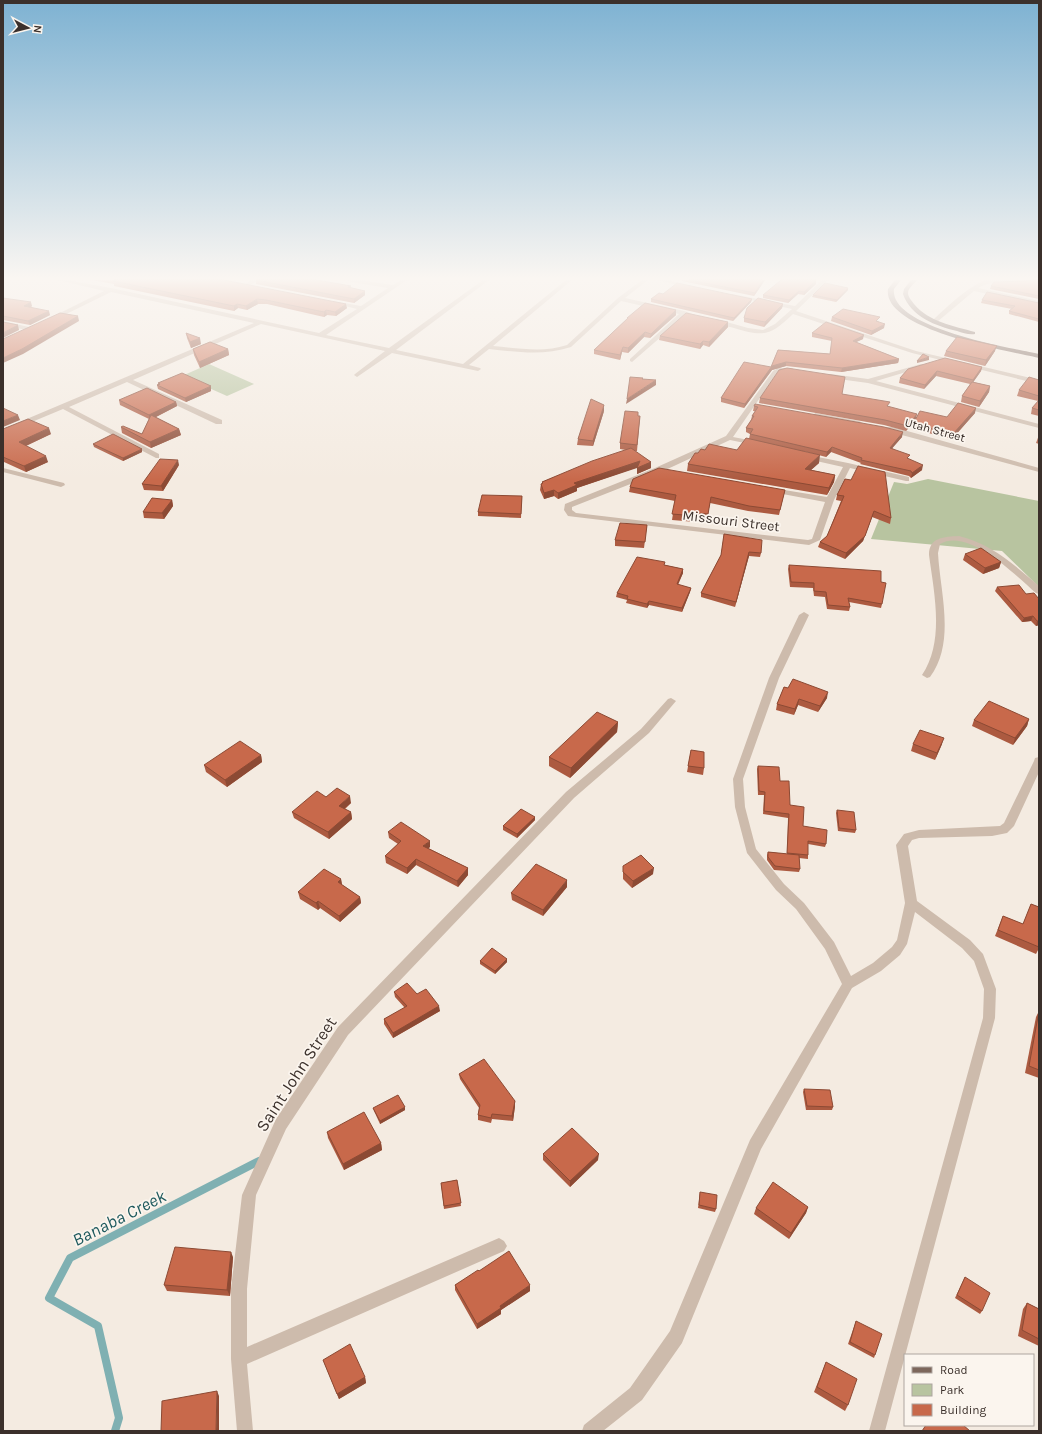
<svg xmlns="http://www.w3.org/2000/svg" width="1042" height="1434" viewBox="0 0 1042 1434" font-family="Karla,sans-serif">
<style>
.green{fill:#b8c4a0}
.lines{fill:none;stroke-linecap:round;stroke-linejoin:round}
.stream{stroke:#7fb0b2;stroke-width:8}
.minor{fill:#cdbbac;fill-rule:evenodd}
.major{fill:#7d675c;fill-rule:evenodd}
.wall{fill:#ac5a40}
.shaded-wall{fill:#8c4a34}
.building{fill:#c8694b;stroke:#8c4a34}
.labels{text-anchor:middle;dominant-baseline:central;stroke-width:3.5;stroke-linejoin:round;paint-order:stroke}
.far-street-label{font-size:12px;fill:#3b302b;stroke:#fbf5ee}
.street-label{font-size:14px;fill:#3b302b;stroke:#fbf5ee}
.near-street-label{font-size:17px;fill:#3b302b;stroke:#fbf5ee}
.near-water-label{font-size:18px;font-style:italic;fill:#1f5a5e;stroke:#fbf5ee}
</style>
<rect width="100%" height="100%" fill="#f4ebe1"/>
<g class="green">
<polygon points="209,364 254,384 227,396 182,376"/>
<polygon points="928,479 1039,501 1039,587 1002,551 871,539 894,482 907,484"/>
</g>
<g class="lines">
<polyline class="stream" points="115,1431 119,1418 98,1326 49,1298 70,1258 259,1161"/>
<g class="minor">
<path d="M 58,280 L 67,280 L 111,288 L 319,333 L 357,309 L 333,303 L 333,301 L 361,306 L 388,288 L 351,282 L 348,280 L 359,280 L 393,285 L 401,280 L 407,280 L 326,335 L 389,348 L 483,280 L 489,280 L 396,350 L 463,364 L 566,280 L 572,280 L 493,346 C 518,348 543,353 567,345 L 618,298 L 642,280 L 648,280 L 625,298 L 684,311 L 701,317 L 698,319 L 685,316 L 632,362 L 630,361 L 630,359 L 679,314 L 621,301 L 571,347 C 544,356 517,352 489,349 L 469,365 L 480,368 L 481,369 L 478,371 L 392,353 L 357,377 L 354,375 L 355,374 L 385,351 L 261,324 L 133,380 L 222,420 L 222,424 L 216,424 L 127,382 L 69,407 L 159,454 L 159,458 L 156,458 L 63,409 L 3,434 L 3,429 L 254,323 L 111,292 L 52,321 L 50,320 L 50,318 L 104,291 Z"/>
<polygon points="252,280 258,280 249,286 245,286 245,284"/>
<polygon points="658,280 667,280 692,286 689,288"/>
<path d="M 822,280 L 828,280 L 796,311 L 916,351 L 1039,380 L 1039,384 L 912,353 L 793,314 C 770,336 764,337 734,328 C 727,326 718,325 713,321 L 716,319 L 748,328 L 763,330 L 775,324 L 792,309 L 732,296 L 732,294 L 795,306 Z"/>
<path d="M 985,280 L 1033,280 L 1032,281 C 1013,287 997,277 978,288 L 1039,301 L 1039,305 L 974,291 L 937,322 L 933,322 L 933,320 C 949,305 965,289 985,280 Z"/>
<polygon points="3,321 33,328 34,329 31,331 3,325"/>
<polygon points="921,364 923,365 923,367 876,381 1039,424 1039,428 868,383 831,378 828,376 831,374 868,379"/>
<path d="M 778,368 L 792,368 L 795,370 C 790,374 783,370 777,373 L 733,437 L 759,442 L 759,446 L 730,440 L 661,472 L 572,507 L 572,510 L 576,513 L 808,540 L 812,539 L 825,502 L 772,492 L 768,490 L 772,488 L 827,497 L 843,467 L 803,458 L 803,454 L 848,463 L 909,477 L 909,481 L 906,481 L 850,468 L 834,500 L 820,540 L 809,545 L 576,517 L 568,516 L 564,510 L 565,504 L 655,468 L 726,436 L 773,371 Z"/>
<polygon points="815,413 859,421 863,423 859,425 818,417 814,415"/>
<polygon points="887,427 893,427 1039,468 1039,472 887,431"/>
<polygon points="3,468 64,483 65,485 61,487 3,472"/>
<path d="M 959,536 C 992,544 1014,565 1039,586 L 1039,594 L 1036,593 C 1016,576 969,527 940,544 L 938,553 C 940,592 956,642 930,677 L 927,678 L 922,675 C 945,641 934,593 929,555 C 929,537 944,537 959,536 Z"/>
<polygon points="804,612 809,615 779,678 743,779 745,807 756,849 784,884 804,903 834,942 851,976 873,963 892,947 897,940 905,903 896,845 904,834 919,830 1000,826 1004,823 1034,761 1035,758 1039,757 1039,772 1014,826 1007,833 992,836 919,838 912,840 908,846 917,901 970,940 983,954 996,989 995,1018 885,1431 869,1431 983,1018 984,989 974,961 962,948 915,912 907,944 900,955 881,971 852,988 761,1149 682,1343 642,1400 603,1431 582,1431 584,1425 630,1388 670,1331 750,1140 842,984 825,949 796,909 776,890 747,853 735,807 733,779 769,678 799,615"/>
<polygon points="671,698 676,701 649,733 574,798 348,1035 286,1129 256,1195 247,1289 247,1347 499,1238 504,1241 507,1246 504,1251 247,1364 253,1431 237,1431 231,1359 231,1289 242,1195 276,1119 338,1027 566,792 641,729 668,699"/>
</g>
<g class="major">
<path d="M 895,280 L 901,280 L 894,289 C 889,328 1011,348 1039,354 L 1039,358 C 1009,351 882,330 888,289 Z"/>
<path d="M 911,280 L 917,280 C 914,284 908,288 908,293 C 908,297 912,301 914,304 C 929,322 954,326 975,332 L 975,334 C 969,335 963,333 957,331 C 936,326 911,317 903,294 L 904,289 Z"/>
</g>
</g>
<g class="wall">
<polygon points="92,280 224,280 347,308 336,316 327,315 324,317 267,304 258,304 247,310 238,308 234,311 114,286 114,284"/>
<polygon points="256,280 351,288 365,291 365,295 354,303 256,284"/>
<polygon points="682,280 765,280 754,296 682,281"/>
<polygon points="1039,280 1039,299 990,289 991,286"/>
<polygon points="816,284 804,295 798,294 788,303 763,298 763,295"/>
<polygon points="848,290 836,302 812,297 813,295"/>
<polygon points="663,294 752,299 751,302 733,321 651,302 651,299"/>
<polygon points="3,298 32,306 31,307 50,315 30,325 3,320"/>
<polygon points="982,300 1039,303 1039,322 1009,314 1009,311 1012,309 981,303"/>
<polygon points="783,304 782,308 764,327 744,322 744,318"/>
<polygon points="676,310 676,315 650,338 644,337 628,353 622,352 620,360 594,354 594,350 627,319 627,318"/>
<polygon points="832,317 879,321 878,322 884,328 871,335 831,321"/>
<polygon points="728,322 728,327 709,347 703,345 700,349 659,340 660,336"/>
<polygon points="186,333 201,344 191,348 187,338"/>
<polygon points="812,333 863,339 856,342 899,359 898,363 841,372 786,366 772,370 744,408 721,402 721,398 771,367 778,350 830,354 832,341 812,337"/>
<polygon points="193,349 228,349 229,355 200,368 194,355"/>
<polygon points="946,351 995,351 985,366 944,356"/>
<polygon points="982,367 981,371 973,382 990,386 989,392 979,407 961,402 962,396 970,384 936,376 924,389 899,383 900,378 908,369"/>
<polygon points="1039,380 1039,416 1031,414 1032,408 1038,401 1017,396 1019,390"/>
<polygon points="158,383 211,391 186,402 158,389 157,385 159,384"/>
<polygon points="842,394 889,407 916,418 947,417 975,413 952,439 912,429 913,424 916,419 906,431 884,425 759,403 760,398"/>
<polygon points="119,400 176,402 177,406 156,417 179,429 181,435 151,448 122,433 121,427 142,434 149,419 120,405"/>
<polygon points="754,406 902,437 892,448 909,459 922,470 911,478 909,476 860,464 861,463 831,452 826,457 803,451 819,463 811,470 835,475 834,482 827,495 687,471 688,464 698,453 705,450 737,450 749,439 750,434 746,432 746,428 751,420 752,416 755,411 753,411"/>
<polygon points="604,411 593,446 577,445 578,439"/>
<polygon points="638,416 640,416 637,451 634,451 651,462 651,468 637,474 638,467 577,488 577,491 558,499 554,496 544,499 540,490 541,484 542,484 542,482 626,450 620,449 620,443"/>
<polygon points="3,429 51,434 26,446 48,462 26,472 4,462 3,463"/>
<polygon points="1039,435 1039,444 1036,443"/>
<polygon points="93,444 142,452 123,461 94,447"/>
<polygon points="179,465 163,491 144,490 142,484"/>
<polygon points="845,479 891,518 890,524 872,517 863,541 845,559 818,547 820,542 827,536 841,501 836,500 837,495"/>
<polygon points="630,487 785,490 779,515 748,511 710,503 707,520 696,518 696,522 672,520 675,501 629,492"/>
<polygon points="522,496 521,518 478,516 478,512"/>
<polygon points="172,500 173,506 164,519 144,518 143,512"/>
<polygon points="647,525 644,548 615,546 615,540"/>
<polygon points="724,534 761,553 760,557 749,556 735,607 701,597 701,593 721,555"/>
<polygon points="965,554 1001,562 999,568 983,574 963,560"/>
<polygon points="665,565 683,569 683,573 678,585 691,588 690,592 682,612 649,605 647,608 626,603 627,600 616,597 617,593"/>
<polygon points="789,565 881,582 882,604 881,608 849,602 850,607 849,611 827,609 825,597 814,596 813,588 790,587 788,569"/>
<polygon points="997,587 1039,599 1039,625 1036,626 1031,621 1022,622 995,591"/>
<polygon points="784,687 827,698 818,712 798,705 794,715 776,710 777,704"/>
<polygon points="1029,719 1027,726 1013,745 972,726 974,720"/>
<polygon points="618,722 617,732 570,778 549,766 549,757"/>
<polygon points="913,744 942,744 935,760 911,751"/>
<polygon points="691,750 704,768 703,775 687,772"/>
<polygon points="261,755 262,762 227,787 206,772 204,765"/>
<polygon points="758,766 780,781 790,805 803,826 826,844 825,847 808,844 808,859 799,858 800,869 799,872 774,870 767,860 767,855 768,852 787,854 788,818 763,814 764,795 758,795 757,769"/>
<polygon points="326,797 351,803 345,809 351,812 352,819 329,839 294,818 292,812"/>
<polygon points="837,810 856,830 855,833 838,831 836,813"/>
<polygon points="1039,811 1039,828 1038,827 1038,813"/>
<polygon points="535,817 535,820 517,838 503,830 503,826"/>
<polygon points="388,832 430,847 428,848 468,868 468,875 458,887 416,865 407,874 386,863 385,856 398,844 389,838"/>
<polygon points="623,866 653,874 632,888 623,879"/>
<polygon points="341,879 342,885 360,897 361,903 340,922 320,908 318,910 300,899 298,892"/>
<polygon points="567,887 543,916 512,900 511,893"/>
<polygon points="1031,904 1039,907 1039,948 1036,954 995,936 1003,916 1023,924"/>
<polygon points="480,961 507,962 495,974 480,964"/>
<polygon points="394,992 417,994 440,1011 393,1038 384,1024 384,1019 405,1008 395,997"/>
<polygon points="1039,1011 1039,1078 1025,1073 1036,1017"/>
<polygon points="459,1074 515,1101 515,1106 513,1121 492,1119 491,1123 478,1120 478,1115 479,1108 460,1079"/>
<polygon points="804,1089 833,1107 832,1110 806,1110 803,1092"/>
<polygon points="373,1108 405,1110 380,1124 374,1111"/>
<polygon points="327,1132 381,1143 382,1150 344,1170 328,1138"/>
<polygon points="543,1154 598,1160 570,1187 543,1160"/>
<polygon points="457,1180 461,1206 444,1209 441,1183"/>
<polygon points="700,1192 716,1209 715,1212 698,1208"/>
<polygon points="808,1207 806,1213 789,1239 754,1214 756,1208"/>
<polygon points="233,1257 230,1296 167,1291 164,1285"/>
<polygon points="479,1271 530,1291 501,1310 501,1314 477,1329 455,1290 455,1285"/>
<polygon points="965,1277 982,1311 980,1314 955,1298"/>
<polygon points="1027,1303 1039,1309 1039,1346 1018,1336 1023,1309"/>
<polygon points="856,1321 875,1355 874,1358 848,1344"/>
<polygon points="323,1360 365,1377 366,1383 339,1399"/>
<polygon points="826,1362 848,1405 845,1411 814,1392"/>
</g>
<g class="shaded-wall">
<polygon points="763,280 765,280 754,296 755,293"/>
<polygon points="816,280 816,284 804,295 804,292"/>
<polygon points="848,288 848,290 836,302 837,300"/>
<polygon points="365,291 365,295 354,303 354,299"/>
<polygon points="799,291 798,294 788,303 789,300"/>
<polygon points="257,299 258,304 247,310 246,306"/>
<polygon points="752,299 751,302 733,321 734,318"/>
<polygon points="31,302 32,306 26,311 24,306"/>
<polygon points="237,304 238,308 234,311 234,306"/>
<polygon points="346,304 347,308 336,316 335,312"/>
<polygon points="783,304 782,308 764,327 765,322"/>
<polygon points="326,310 327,315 324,317 324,312"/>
<polygon points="676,310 676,315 650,338 651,334"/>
<polygon points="49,311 50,315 30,325 28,321"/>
<polygon points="78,316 79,321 23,354 3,363 3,358"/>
<polygon points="728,322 728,327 709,347 709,342"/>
<polygon points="885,324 884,328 871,335 872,331"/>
<polygon points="18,325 19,330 3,338 3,333"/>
<polygon points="645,332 644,337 628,353 628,348"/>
<polygon points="864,335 863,339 852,344 853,341"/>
<polygon points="200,338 201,344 191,348 190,342"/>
<polygon points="703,341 703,345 700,349 700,344"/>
<polygon points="997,346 995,351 985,366 986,360"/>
<polygon points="623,347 622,352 620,360 620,355"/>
<polygon points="228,349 229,355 200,368 199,362"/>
<polygon points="929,357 929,360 917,363 917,361"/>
<polygon points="899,359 898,363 841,372 842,368"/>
<polygon points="786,362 786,366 772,370 744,408 745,404 772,366"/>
<polygon points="982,367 981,371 972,384 973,380"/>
<polygon points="937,371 936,376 924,389 925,385"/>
<polygon points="656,380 656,385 626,404 627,399"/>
<polygon points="211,386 211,391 186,402 185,398"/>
<polygon points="990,386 989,392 979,407 980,401"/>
<polygon points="176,402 177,406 150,420 149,415"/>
<polygon points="604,405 604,411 593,446 593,441"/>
<polygon points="976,408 975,413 952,439 953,434"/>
<polygon points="917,414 916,418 906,431 908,426"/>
<polygon points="18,415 20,420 3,427 3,421"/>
<polygon points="49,428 51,434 21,448 19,442"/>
<polygon points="179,429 181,435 151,448 150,442"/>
<polygon points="903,432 902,437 889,452 890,448"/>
<polygon points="832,447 831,452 826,457 827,452"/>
<polygon points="142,449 142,452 123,461 123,458"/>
<polygon points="820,455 819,463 803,477 805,469"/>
<polygon points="46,456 48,462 26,472 24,466"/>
<polygon points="178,460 179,465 163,491 161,486"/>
<polygon points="640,461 640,467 577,488 577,491 558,499 558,493 574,483"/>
<polygon points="651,462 651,468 637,474 637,468"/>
<polygon points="923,465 922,470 911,478 912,473"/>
<polygon points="835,475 834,482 827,495 829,488"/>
<polygon points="554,490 554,496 544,499 544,493"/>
<polygon points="172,500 173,506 164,519 162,513"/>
<polygon points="874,511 872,517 863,541 845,559 846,553"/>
<polygon points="749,552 749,556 735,607 736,602"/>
<polygon points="1001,562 999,568 983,574 985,568"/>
<polygon points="683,569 683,573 676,588 677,584"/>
<polygon points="691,588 690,592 682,612 682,608"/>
<polygon points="649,601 649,605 647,608 647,604"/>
<polygon points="1033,616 1031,621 1022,622 1024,618"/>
<polygon points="1037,621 1039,621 1039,625 1036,626"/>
<polygon points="828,692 827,698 818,712 820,706"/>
<polygon points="799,699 798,705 794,715 795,709"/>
<polygon points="1029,719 1027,726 1013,745 1015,738"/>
<polygon points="618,722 617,732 570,778 571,768"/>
<polygon points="944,738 942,744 935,760 937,753"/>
<polygon points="261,755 262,762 227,787 225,780"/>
<polygon points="350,796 351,803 340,812 339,806"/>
<polygon points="351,812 352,819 329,839 328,832"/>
<polygon points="535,817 535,820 517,838 517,834"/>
<polygon points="430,841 430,847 424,852 423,846"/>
<polygon points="416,859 416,865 407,874 407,868"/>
<polygon points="468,868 468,875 458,887 457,881"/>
<polygon points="654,868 653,874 632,888 633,881"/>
<polygon points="341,879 342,885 338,882"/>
<polygon points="567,880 567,887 543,916 543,910"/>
<polygon points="360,897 361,903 340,922 339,916"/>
<polygon points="318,901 320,908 318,910 316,903"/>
<polygon points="507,959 507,962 495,974 495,971"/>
<polygon points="439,1006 440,1011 393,1038 393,1033"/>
<polygon points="515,1101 515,1106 513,1121 512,1116"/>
<polygon points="405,1107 405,1110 380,1124 380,1121"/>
<polygon points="381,1143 382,1150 344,1170 343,1164"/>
<polygon points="599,1154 598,1160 570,1187 570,1181"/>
<polygon points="808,1207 806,1213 789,1239 791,1233"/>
<polygon points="231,1252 233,1257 230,1296 227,1290"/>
<polygon points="530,1285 530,1291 501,1310 501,1314 477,1329 477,1324 500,1306"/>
<polygon points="365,1377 366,1383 339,1399 337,1394"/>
<polygon points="217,1391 219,1396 219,1431 216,1431"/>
</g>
<g class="building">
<polygon points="114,280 224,280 346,304 335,312 326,310 324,312 266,300 257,299 246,306 237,304 234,306 113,281 116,280"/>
<polygon points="256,280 317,280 351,286 348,287 365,291 354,299"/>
<polygon points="689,280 763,280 755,293"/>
<polygon points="781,280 816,280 804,292 799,291 789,300 763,295"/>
<polygon points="1033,280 1039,280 1039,296 991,286 994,282 1026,281"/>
<polygon points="677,283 752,299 734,318 651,299 659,293 663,294"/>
<polygon points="825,283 848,288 837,300 813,295"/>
<polygon points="987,292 1039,303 1039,319 1009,311 1015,306 982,300"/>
<polygon points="3,298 31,302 24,306 49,311 28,321 3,316"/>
<polygon points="758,298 783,304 765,322 744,318 747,308"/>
<polygon points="645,303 676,310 651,334 645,332 628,348 623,347 620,355 594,350 628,318 627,318"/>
<polygon points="843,309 880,317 876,321 885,324 872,331 832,317"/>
<polygon points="60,313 78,316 22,349 3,358 3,339"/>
<polygon points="686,313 728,322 709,342 703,341 700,344 660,336"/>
<polygon points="3,322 18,325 3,333"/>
<polygon points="826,322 864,335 853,341 899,359 842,368 786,362 772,366 745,404 721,398 744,362 771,367 778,350 830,354 832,338 812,333"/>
<polygon points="186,333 200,338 190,342"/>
<polygon points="957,337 997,346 986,360 946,351"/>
<polygon points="210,342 228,349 199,362 193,349"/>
<polygon points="923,354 929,357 917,361"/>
<polygon points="945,358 982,367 973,380 937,371 925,385 900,378 908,369"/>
<polygon points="787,368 845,377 842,394 890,402 887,406 917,414 908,426 885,420 760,398 779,370"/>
<polygon points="182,373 211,386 185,398 157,385 160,384 158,383"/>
<polygon points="630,377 643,378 642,379 656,380 627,399"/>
<polygon points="1029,377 1039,380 1039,396 1019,390"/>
<polygon points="972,382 990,386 980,401 962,396"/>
<polygon points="147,388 176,402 149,415 119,400"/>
<polygon points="591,399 604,405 593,441 578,439"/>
<polygon points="1039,400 1039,410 1032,408"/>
<polygon points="958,403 976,408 953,434 913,424 920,411 947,417"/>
<polygon points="755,404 884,427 903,432 890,448 910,455 907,458 923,465 912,473 911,471 861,460 862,458 832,447 827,452 750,434 753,429 746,428 754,416 752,416 758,407 754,406"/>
<polygon points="3,408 18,415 3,421"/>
<polygon points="625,411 638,412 638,416 640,416 637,445 620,443"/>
<polygon points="151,415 179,429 150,442 121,427 123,426 142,434"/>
<polygon points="28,419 49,428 19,442 46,456 24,466 3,457 3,432 4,431 3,431 3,429"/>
<polygon points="113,434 142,449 123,458 93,444"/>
<polygon points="746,438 820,455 805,469 835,475 829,488 688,464 695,453 698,453 701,449 705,450 709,444 737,450"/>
<polygon points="631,448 651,462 637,468 640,461 574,483 577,485 558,493 554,490 544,493 541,484 543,483 542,482 592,461"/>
<polygon points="160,459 178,460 161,486 142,484"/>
<polygon points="858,466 885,472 891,518 874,511 865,536 846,553 820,542 827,536 844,496 837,495 845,479 851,480"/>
<polygon points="659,468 785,490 780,510 749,506 711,497 708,514 697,513 696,516 672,514 676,495 630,487 633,479"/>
<polygon points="482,495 522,496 521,514 478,512"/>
<polygon points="152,498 172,500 162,513 143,512"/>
<polygon points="620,523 647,525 645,542 615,540"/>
<polygon points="724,534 762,540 761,553 749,552 736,602 701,593 721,555"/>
<polygon points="981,548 1001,562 985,568 965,554"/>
<polygon points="637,557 665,562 664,565 683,569 677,584 691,588 682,608 649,601 647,604 627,599 628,596 617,593"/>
<polygon points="789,565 881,571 881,582 886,583 882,604 848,598 850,607 828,605 826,592 814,591 814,583 791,582"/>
<polygon points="1019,585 1026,594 1034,593 1039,599 1039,621 1037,621 1033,616 1024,618 997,587"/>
<polygon points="793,679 828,692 820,706 799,699 795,709 777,704 784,687 788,688"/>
<polygon points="989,701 1029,719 1015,738 974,720"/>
<polygon points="597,712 618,722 571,768 549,757"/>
<polygon points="920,730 944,738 937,753 913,744"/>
<polygon points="240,741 261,755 225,780 204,765"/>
<polygon points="691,750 704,752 704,768 688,766"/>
<polygon points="758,766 779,767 780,781 789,781 790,805 804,807 803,826 827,830 826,844 808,841 808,855 787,853 789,814 764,811 765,792 759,791"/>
<polygon points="337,788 350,796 339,806 351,812 328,832 292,812 317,791 326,797"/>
<polygon points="521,809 535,817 517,834 503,826"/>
<polygon points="837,810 854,812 856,830 839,828"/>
<polygon points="401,822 430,841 423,846 468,868 457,881 416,859 407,868 385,856 401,841 388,832"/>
<polygon points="768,852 799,855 800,869 775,866 768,857"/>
<polygon points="641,855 654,868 633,881 623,872 623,866"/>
<polygon points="536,864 567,880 543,910 511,893"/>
<polygon points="324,869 341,879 338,882 360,897 339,916 318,901 316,903 298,892"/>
<polygon points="1031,904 1039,907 1039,947 998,930 1003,916 1023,924"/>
<polygon points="492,948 507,959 495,971 480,961"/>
<polygon points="407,983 417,994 426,989 439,1006 393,1033 384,1019 407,1006 394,992"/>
<polygon points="1039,1011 1039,1070 1029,1066"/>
<polygon points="484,1059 515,1101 512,1116 492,1114 491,1118 478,1115 480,1105 459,1074"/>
<polygon points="804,1089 830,1090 833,1107 807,1106"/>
<polygon points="398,1095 405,1107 380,1121 373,1108"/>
<polygon points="364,1112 381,1143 343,1164 327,1132"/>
<polygon points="572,1128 599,1154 570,1181 543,1154"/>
<polygon points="457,1180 461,1203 444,1206 441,1183"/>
<polygon points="773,1182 808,1207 791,1233 756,1208"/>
<polygon points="700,1192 717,1195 716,1209 699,1205"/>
<polygon points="175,1247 231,1252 227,1290 164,1285"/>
<polygon points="509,1251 530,1285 500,1306 501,1308 477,1324 455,1285 478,1270 479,1271"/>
<polygon points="965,1277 990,1293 982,1311 957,1295"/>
<polygon points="1027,1303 1039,1309 1039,1339 1022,1330"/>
<polygon points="856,1321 882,1334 875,1355 850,1342"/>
<polygon points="350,1344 365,1377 337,1394 323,1360"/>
<polygon points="826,1362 857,1379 848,1405 817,1387"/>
<polygon points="217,1391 216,1431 161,1431 162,1401"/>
<polygon points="926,1425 963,1425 970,1431 922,1431"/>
</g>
<linearGradient id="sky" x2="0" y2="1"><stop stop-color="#7eb2d2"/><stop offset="0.58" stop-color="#faf6f2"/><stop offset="1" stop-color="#faf6f2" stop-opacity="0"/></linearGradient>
<rect width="1042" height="480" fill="url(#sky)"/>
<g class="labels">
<g class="far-street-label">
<text transform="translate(935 430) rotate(15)">Utah Street</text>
</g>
<g class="street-label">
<text transform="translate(731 521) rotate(7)">Missouri Street</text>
</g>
<g class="near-street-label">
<text transform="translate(296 1074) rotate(-57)">Saint John Street</text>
</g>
<g class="near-water-label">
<text transform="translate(119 1218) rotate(-27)">Banaba Creek</text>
</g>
</g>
<rect width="1042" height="1434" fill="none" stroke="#3b302b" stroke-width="8"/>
<rect x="904" y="1354" width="130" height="72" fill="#fbf5ee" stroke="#aea6a0"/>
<rect x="912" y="1367" width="20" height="6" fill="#7d675c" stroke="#aea6a0"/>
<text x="940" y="1374" font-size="12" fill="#3b302b">Road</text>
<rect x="912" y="1384" width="20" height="12" fill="#b8c4a0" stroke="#aea6a0"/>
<text x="940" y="1394" font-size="12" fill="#3b302b">Park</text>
<rect x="912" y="1404" width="20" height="12" fill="#c8694b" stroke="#aea6a0"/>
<text x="940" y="1414" font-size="12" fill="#3b302b">Building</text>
<g transform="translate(28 28) rotate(97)" stroke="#fbf5ee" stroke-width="3" paint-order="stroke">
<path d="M0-3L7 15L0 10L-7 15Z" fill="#3b302b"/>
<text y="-6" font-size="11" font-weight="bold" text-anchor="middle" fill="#3b302b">N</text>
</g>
</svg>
